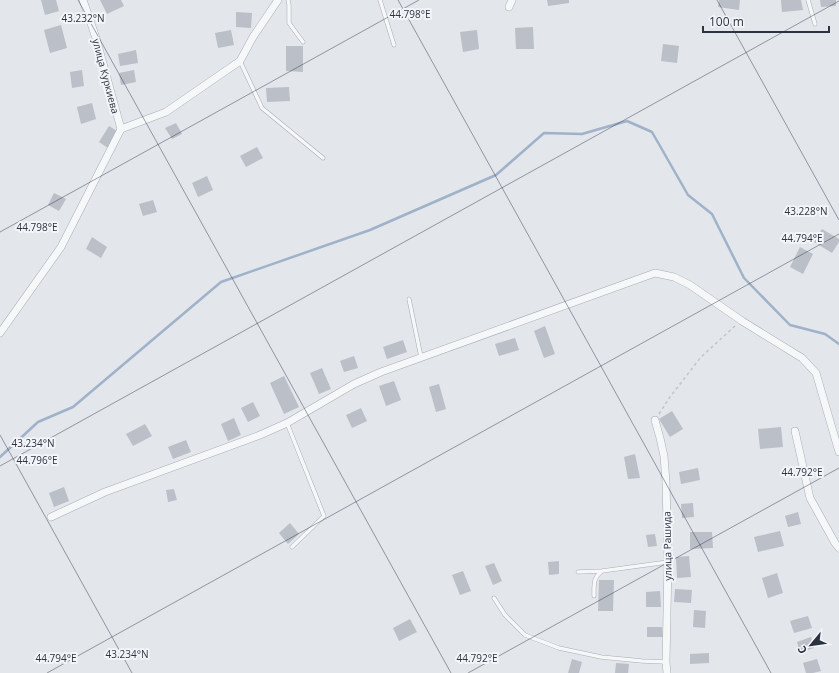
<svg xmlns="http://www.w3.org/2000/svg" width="839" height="673" viewBox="0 0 839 673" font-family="'Open Sans',sans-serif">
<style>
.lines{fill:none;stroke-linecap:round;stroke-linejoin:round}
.stream{stroke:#9fb2c9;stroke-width:2.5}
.building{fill:#babfc8}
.service-casing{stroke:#a8adb5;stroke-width:4.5}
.minor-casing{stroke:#a8adb5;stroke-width:8}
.path{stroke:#c1c4ca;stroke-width:1.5;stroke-dasharray:3 3;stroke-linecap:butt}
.service{stroke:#f6f7f9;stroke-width:3.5}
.minor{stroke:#f6f7f9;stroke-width:7}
.ticks{fill:none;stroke:#2b3343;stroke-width:1;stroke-opacity:0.45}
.labels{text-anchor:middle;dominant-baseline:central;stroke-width:4;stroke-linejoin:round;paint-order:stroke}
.street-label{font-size:10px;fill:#2b3343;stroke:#f3f5f8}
.ticks-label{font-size:10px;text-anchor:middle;fill:#2b3343;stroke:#f3f5f8;stroke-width:4;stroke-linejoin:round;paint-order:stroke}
</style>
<rect width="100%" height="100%" fill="#e3e6eb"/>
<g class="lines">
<polyline class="stream" points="0,457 38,422 73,407 221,282 370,230 496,175 544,133 582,134 627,121 652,132 688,195 712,214 744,278 790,325 825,334 839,344"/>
</g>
<g class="building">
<polygon points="41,0 56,0 59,11 45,15"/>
<polygon points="100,0 121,0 124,6 107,14"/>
<polygon points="547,0 569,0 569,3 548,6"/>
<polygon points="719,0 740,0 739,10 718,7"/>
<polygon points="781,0 801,0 803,10 782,12"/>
<polygon points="820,0 836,0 836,6 821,7"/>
<polygon points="236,12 252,13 251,28 236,27"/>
<polygon points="61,25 67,48 50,53 44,30"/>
<polygon points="533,27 534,49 516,49 515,28"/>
<polygon points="231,30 234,45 218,48 215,33"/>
<polygon points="477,30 479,49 463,52 460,32"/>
<polygon points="663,44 679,46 677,63 661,61"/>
<polygon points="286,46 303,46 303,72 286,71"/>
<polygon points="136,50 138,63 120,66 118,54"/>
<polygon points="82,70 84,86 72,88 70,72"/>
<polygon points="134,70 136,82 121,85 119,73"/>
<polygon points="289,87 290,101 267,102 266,88"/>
<polygon points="92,103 96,119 81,124 77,107"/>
<polygon points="176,123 182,134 172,139 165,128"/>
<polygon points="109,126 117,131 108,148 99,142"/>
<polygon points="257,147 263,158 246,167 240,156"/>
<polygon points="207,176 213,190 198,197 192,183"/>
<polygon points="54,193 66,199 59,211 48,205"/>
<polygon points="153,200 157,212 143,216 139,204"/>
<polygon points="822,229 839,239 839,242 832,253 814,242"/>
<polygon points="92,237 107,247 101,258 86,249"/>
<polygon points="800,247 813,254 803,274 790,267"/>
<polygon points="545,326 555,354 544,358 534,331"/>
<polygon points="515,338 519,350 499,356 495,344"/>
<polygon points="403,340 407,352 387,359 383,347"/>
<polygon points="354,356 358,368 344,372 340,361"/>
<polygon points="322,368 331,389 319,394 310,373"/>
<polygon points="284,376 299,407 284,414 270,383"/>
<polygon points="394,381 401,400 386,406 379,386"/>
<polygon points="439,384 446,409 436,412 429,387"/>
<polygon points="253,402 260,416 248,422 241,408"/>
<polygon points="361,408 367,421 352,428 346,415"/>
<polygon points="672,411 683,429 670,437 659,419"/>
<polygon points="234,418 241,435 228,441 221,424"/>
<polygon points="145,424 152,436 133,446 126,434"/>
<polygon points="781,427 783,447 760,449 758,429"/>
<polygon points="186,440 191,452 173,459 168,447"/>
<polygon points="635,454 640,478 628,479 624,457"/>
<polygon points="698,468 700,480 681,484 679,472"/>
<polygon points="64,487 69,501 54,507 49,493"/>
<polygon points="174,489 177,500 168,502 166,490"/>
<polygon points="693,503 694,517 682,518 681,504"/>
<polygon points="798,512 801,524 788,527 785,516"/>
<polygon points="290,523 299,534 288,544 279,533"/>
<polygon points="780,531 784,546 758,552 754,537"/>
<polygon points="690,532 712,532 713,548 690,549"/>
<polygon points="655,534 657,546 648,547 646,535"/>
<polygon points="689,556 691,577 677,578 676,557"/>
<polygon points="559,561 559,574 549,575 548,562"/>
<polygon points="494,563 502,581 493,585 485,566"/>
<polygon points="463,571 471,591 460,595 452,575"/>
<polygon points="777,573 783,593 768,598 762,578"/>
<polygon points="599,580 614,580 613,611 598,611"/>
<polygon points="675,589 692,590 691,603 674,602"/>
<polygon points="660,591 661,607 646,607 646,592"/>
<polygon points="694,610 706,611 705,628 693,627"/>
<polygon points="808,616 812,628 794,633 790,621"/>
<polygon points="410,619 417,632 399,641 393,628"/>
<polygon points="647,627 662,627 663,637 647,637"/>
<polygon points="811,637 814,648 800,652 797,642"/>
<polygon points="709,653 709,663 690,664 690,654"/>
<polygon points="572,659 582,662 579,673 568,673"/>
<polygon points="817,659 821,671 813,673 806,673 803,663"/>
<polygon points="616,663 629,664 628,673 615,673"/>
</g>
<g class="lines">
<g class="service-casing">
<g id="service">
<polyline points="288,0 289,5 289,23 303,42"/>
<polyline points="380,0 394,45"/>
<polyline points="808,0 815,24"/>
<polyline points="240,61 262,108 323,158"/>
<polyline points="409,299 421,357"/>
<polyline points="287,423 324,516 292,547"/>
<polyline points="578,572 602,571 668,562"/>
<path d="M 594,596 C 594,586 593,578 601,572"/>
<polyline points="494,598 505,615 525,635 559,648 601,657 642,661 666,662"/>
</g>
</g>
<g class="minor-casing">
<g id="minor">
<polyline points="83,0 96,38 121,129"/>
<polyline points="509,7 512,0"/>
<polyline points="0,333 61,247 121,129 166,112 240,61 253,37 278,0"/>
<polyline points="655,420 660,438 664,456 666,482 668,562 666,662 667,673"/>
<polyline points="795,431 810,498 835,543 839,548"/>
<polyline points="51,517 105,492 260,435 287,423 354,384 381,372 655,273 674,277 690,285 742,321 802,358 816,373 839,452"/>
</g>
</g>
<polyline class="path" points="659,414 670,397 701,357 735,326"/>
<use href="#service" class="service"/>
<use href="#minor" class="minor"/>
</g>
<path class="ticks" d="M 78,0 L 451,673M 398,0 L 771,673M 717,0 L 839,220M 0,232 L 419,0M 0,435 L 132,673M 0,466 L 839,1M 47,673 L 839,234M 468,673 L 839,468"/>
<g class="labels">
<g class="street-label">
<text transform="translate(106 76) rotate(75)">улица Куркиева</text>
<text transform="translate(667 546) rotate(-91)">улица Рашида</text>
</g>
</g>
<g class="ticks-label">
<text x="410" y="18">44.798°E</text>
<text x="83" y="22">43.232°N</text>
<text x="806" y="215">43.228°N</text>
<text x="37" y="231">44.798°E</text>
<text x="802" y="242">44.794°E</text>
<text x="33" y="447">43.234°N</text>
<text x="37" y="464">44.796°E</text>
<text x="802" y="476">44.792°E</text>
<text x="127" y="658">43.234°N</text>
<text x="56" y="662">44.794°E</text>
<text x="477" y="662">44.792°E</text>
</g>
<g transform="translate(811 645) rotate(241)" stroke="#f3f5f8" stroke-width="3" paint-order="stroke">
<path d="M0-3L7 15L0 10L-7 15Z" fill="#2b3343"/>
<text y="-6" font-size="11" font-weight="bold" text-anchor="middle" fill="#2b3343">С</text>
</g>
<path d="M703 26v6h126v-6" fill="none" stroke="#2b3343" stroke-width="2"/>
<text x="709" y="26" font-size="12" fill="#2b3343" stroke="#f3f5f8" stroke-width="3" paint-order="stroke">100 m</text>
</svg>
